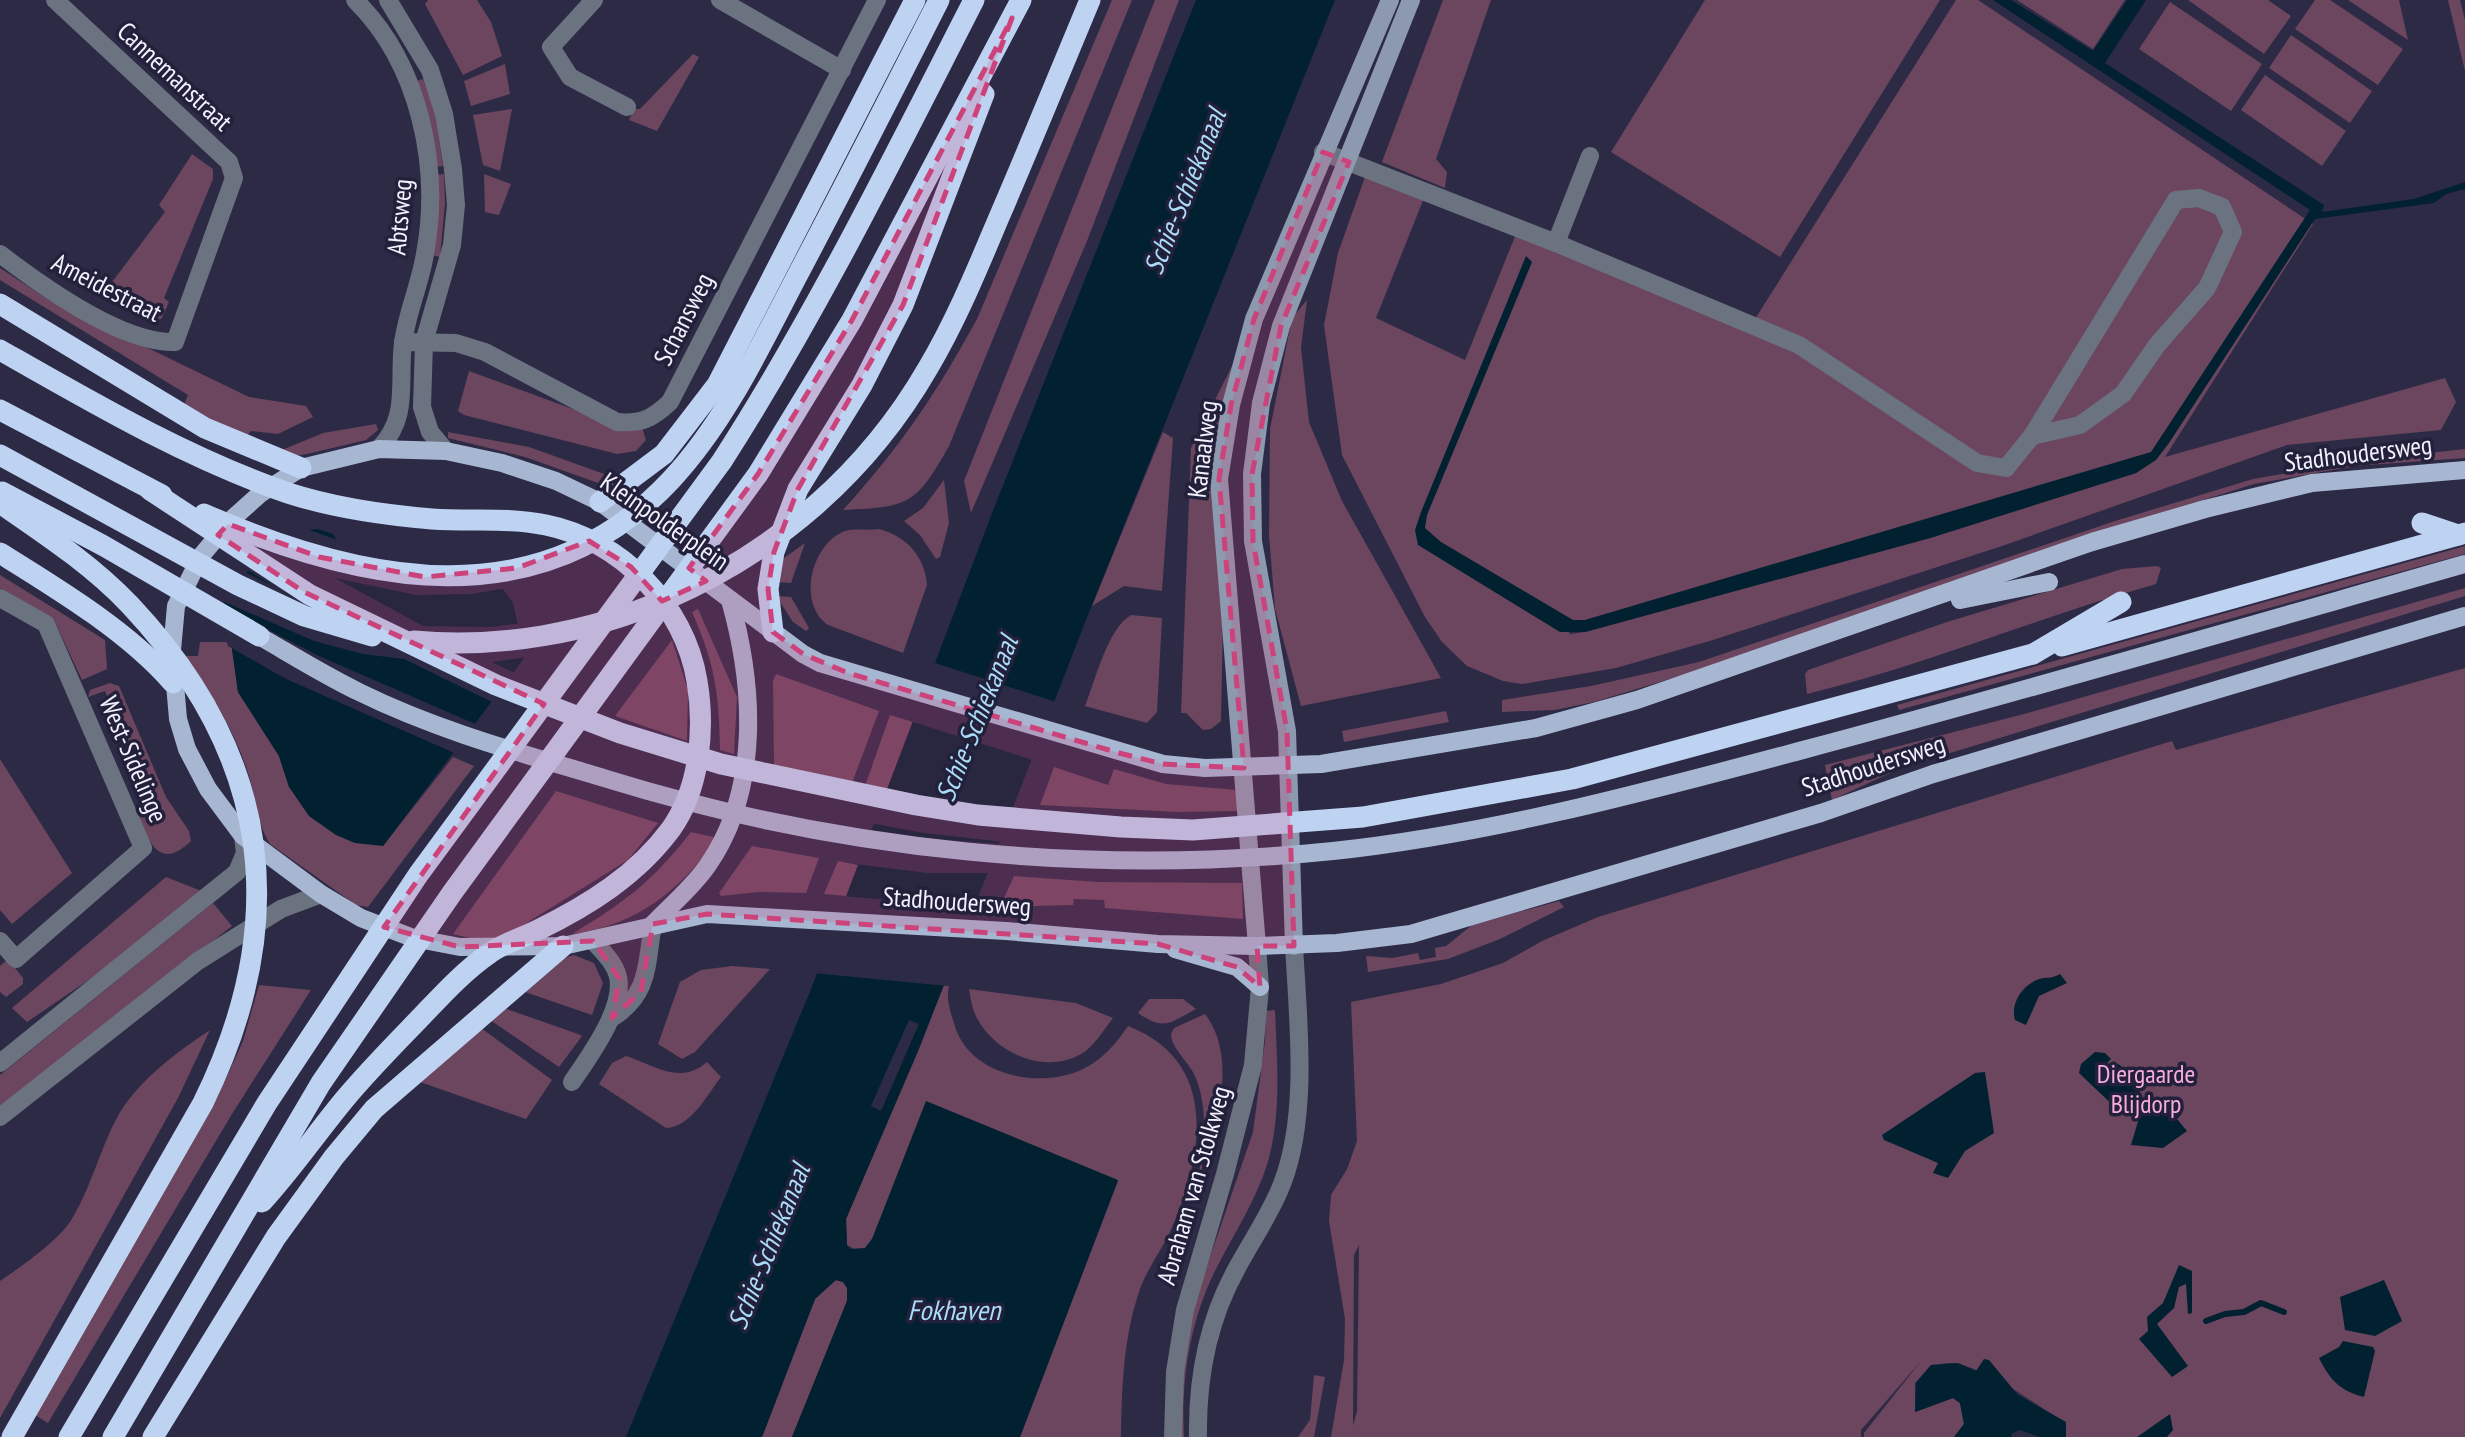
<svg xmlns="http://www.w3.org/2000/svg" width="2465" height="1437" viewBox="0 0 2465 1437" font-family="'PT Sans Narrow',sans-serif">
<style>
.green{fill:#6b465e;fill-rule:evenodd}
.water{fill:#012130}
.pier{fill:#2d2a46}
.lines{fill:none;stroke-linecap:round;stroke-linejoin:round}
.stream{stroke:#012130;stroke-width:6}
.minor{stroke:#6b7380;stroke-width:18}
.tertiary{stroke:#6b7380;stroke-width:18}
.secondary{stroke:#8d99ae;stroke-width:18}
.primary{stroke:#a7b7d2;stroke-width:18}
.motorway{stroke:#bed2f2;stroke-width:21}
.marked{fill:#cc437b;fill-opacity:0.2;stroke:#cc437b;stroke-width:5;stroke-dasharray:14 9;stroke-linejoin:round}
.labels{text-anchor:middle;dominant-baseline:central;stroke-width:7;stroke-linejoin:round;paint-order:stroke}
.street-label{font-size:26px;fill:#f2f1fd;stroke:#23203b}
.park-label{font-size:26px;fill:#f9addf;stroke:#23203b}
.water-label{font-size:28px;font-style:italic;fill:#aadcf8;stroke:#23203b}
</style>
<rect width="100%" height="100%" fill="#2d2a46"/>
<g class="green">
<polygon points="428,0 477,0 491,22 502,56 463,75 425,4"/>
<path d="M 1112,0 L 1132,0 L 949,446 C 916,505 909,507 843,510 C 901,446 936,394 977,319 Z"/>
<polygon points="1155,0 1179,0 1087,241 971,513 964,481"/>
<polygon points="1443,0 1491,0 1436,159 1447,172 1445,188 1382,162"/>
<polygon points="1705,0 1940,0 1780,257 1611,152"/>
<path d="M 1956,0 L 1978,0 L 2313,224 L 2165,457 L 2445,378 L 2456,402 L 2441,430 L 2287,445 L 2002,546 L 1713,640 L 1616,668 L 1522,684 L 1503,681 L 1467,666 L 1442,642 L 1425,617 L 1342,455 L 1324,325 L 1338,253 L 1366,174 L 1424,198 L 1376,318 L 1465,360 L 1516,234 L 1750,327 ZM 2144,467 L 2136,473 L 1930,538 L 1585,632 L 1570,634 L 1553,610 L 1573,620 L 1585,620 Z"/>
<polygon points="2017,0 2125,0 2093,49"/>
<polygon points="2188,0 2268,0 2291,16 2264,54"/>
<polygon points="2315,0 2330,0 2403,49 2378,85 2295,29"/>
<polygon points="2348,0 2399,0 2408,40"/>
<polygon points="2448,0 2460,0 2465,20 2465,71"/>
<polygon points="2170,2 2262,64 2231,111 2139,49"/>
<polygon points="2291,35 2372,91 2350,123 2269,68"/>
<polygon points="693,54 699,57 657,131 629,120 634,109 640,109"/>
<polygon points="505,64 510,94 471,106 464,81"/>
<polygon points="2265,75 2346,131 2322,166 2241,110"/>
<polygon points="423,79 434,107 443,166 435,167 416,81"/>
<polygon points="512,109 500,171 483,165 473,115"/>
<polygon points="192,154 213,169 213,179 164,298 169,302 162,318 154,324 156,317 103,294 165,212 159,205"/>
<polygon points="444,174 445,203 440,257 432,255 436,175"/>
<polygon points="484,174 511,184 499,215 485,212"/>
<polygon points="0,268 49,300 249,397 306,406 313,417 278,434 251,431 245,438 184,405 188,395 0,280"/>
<polygon points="1307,300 1301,348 1309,422 1342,501 1441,678 1301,706 1275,609 1269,535 1270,429 1292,318"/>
<polygon points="1236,358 1225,516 1221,721 1211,729 1203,730 1186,713 1181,713 1191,448"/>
<polygon points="469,371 622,427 642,427 646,440 636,451 617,454 464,415 458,411"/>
<polygon points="376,424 378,430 366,440 307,454 295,456 277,452 323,433"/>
<polygon points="448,432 529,447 607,475 607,479 601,484 525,457 448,438"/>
<polygon points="1163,432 1173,438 1162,591 1124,586 1092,606"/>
<polygon points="2465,449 2465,458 2355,466 2254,484 2115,528 1742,657 1594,702 1555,710 1502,712 1502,700 1591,686 1699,662 2115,521 2253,479 2358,461"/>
<polygon points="944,480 949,523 940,557 936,559 920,535 904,521 923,508"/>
<path d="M 879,529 C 906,536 925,556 927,585 L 903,653 L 828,625 C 797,603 811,544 845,531 C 855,528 868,531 879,529 Z"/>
<polygon points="805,543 791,583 777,582 780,561"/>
<polygon points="2465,546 2465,554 1899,710 1897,705"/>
<path d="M 2157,566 L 2161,568 L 2156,584 C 2039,617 1926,665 1807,694 L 1805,674 L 1808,670 L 1947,622 L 2122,569 Z"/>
<polygon points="0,575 105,640 107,669 82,680 54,620 0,588"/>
<polygon points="2465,588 2465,596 1901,768 1832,800 1825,765 2024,714"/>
<polygon points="776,596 791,597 809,628 806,631 793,622"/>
<path d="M 698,609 L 737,697 L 734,754 L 720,750 C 719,693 715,664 692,612 Z"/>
<path d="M 1131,615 L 1162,618 L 1157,712 L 1147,723 L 1085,706 C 1095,681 1108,628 1131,615 Z"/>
<polygon points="672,640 688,690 687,741 615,716"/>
<path d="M 200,642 L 231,642 L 238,692 L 279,756 L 289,787 L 383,846 L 453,757 L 474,766 L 368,907 L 356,905 L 270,844 C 257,824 256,799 249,776 C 236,733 211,692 184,656 L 198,656 Z"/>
<path d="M 2465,668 L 2465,1437 L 2066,1437 L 2065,1422 C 2030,1402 1999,1375 1959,1364 C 1951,1361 1939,1365 1931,1365 L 1915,1383 L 1915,1412 L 1953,1398 L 1960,1403 L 1964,1424 L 1954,1437 L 1864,1437 L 1864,1433 L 1921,1361 L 1861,1430 L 1861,1437 L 1331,1437 L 1344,1360 L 1345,1319 L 1329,1221 L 1331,1195 L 1347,1169 L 1357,1141 L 1351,1002 L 1441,984 L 1503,963 L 1542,941 L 1598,917 L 2172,741 L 2176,750 ZM 1359,1245 L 1357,1411 L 1353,1426 L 1354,1255 Z"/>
<polygon points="776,674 879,711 852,783 774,765 773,681"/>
<path d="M 110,683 L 119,686 L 166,797 L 189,831 L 191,841 C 160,871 149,843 137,814 L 151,809 L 105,691 L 88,697 L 90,690 Z"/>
<polygon points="1446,711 1449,722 1344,742 1342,731"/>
<polygon points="890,715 913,722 887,790 865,786"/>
<polygon points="0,759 72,873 12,924 0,910"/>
<polygon points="1054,767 1108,785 1114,769 1166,784 1237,790 1237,811 1177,812 1040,805"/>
<polygon points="556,791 658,823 628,860 499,940 478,940 453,934"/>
<path d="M 691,832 L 718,838 C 680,890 638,925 572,934 C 625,902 653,881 691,832 Z"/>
<polygon points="752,846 819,858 806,893 759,892 721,896 719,893"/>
<polygon points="838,861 858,865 846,896 824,894"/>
<polygon points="1014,876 1098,882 1242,883 1243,919 1105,908 1104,900 1074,899 1073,905 1000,907"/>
<polygon points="166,877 204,892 118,960 27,1022 12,1008"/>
<polygon points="1559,901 1564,907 1500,939 1448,959 1368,972 1366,956 1392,958 1418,953 1420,960 1436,957 1435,948 1446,946 1472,925"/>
<polygon points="213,903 232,926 0,1108 0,1075"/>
<polygon points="574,955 594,963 603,983 592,1015 522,991 560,959"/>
<polygon points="8,959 23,978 23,984 6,997 0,992 0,966"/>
<polygon points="732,966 770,969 695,1052 682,1059 658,1044 680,982 701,970"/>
<polygon points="259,985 311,990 232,1114 48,1423 35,1415 218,1096 243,1041"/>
<path d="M 944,985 L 949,986 C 946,998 950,1011 954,1023 C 967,1074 1036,1090 1081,1070 C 1101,1061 1115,1045 1128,1026 C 1221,1062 1203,1158 1170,1232 C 1161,1251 1147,1269 1140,1289 C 1123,1338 1122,1386 1121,1437 L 1020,1437 L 1118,1181 L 872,1239 L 865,1248 L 858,1251 L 847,1245 L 846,1219 Z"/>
<path d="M 969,989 L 1076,1003 L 1113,1018 C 1104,1029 1094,1047 1081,1054 C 1045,1075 996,1053 978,1020 C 972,1010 971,1000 969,989 Z"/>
<path d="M 1149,999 L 1183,999 L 1196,1009 C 1170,1023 1164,1031 1138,1013 Z"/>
<polygon points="504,1008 578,1034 582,1036 559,1067 490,1020"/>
<path d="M 1275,1010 C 1277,1063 1282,1114 1267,1165 C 1254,1205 1231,1238 1213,1275 C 1189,1326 1181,1382 1184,1437 L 1177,1437 L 1177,1387 L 1197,1295 L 1253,1132 L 1265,1041 L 1266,1011 Z"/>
<path d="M 1205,1014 C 1239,1058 1216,1131 1198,1179 C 1204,1143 1209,1110 1195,1076 C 1189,1062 1171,1048 1171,1034 L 1174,1028 Z"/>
<polygon points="481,1028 552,1080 526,1119 420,1082"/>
<path d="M 210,1030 L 178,1098 L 0,1418 L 0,1281 C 21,1267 56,1242 70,1222 C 91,1189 100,1148 119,1114 C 140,1079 177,1052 210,1030 Z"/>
<path d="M 626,1056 C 655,1065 679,1086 707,1062 L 721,1077 C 707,1095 691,1127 666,1128 L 599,1084 L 612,1063 Z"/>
<polygon points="835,1280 843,1282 847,1288 847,1301 792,1437 762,1437 815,1299"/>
<polygon points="1314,1375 1325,1377 1314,1437 1298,1437 1310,1420"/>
</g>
<g class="water">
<polygon points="1196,0 1335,0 1086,620 919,1049 846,1219 847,1245 850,1249 865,1248 872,1239 926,1101 1118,1180 1020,1437 792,1437 847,1301 847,1288 843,1282 836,1280 815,1299 762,1437 626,1437 811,989 994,508"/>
<polygon points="1993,0 2011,0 2093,51 2127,0 2146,0 2105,63 2324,205 2322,212 2414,199 2465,182 2465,189 2446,194 2434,203 2315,219 2169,443 2156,460 2136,473 1930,538 1585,632 1560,632 1418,545 1415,530 1421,512 1526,256 1532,262 1427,515 1425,528 1441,542 1573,620 1585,620 2151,452 2310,210"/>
<polygon points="318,529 333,534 344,555 503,589 513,603 525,657 383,846 355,843 336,835 309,816 289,787 279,756 238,692 231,642 220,609 244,574 274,558 308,530"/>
<path d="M 2060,974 L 2067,983 L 2039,996 L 2026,1025 L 2015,1020 C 2010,1004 2022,985 2039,979 C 2046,977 2052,979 2060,974 Z"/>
<polygon points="2095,1052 2105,1053 2111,1059 2106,1064 2109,1067 2118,1064 2121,1066 2122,1073 2107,1075 2109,1084 2129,1077 2141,1094 2141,1100 2146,1104 2152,1099 2176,1097 2181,1115 2177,1119 2187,1131 2163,1148 2131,1145 2141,1111 2137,1108 2131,1113 2119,1111 2079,1073 2081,1064"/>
<polygon points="1985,1072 1994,1133 1965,1151 1948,1178 1933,1173 1938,1163 1884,1140 1882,1135 1975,1073"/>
<polygon points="2179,1265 2192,1271 2192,1313 2188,1314 2186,1284 2179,1287 2174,1308 2157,1324 2188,1366 2172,1377 2139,1339 2148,1331 2147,1317 2163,1303"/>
<polygon points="2384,1280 2402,1321 2375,1336 2345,1330 2340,1297"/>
<path d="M 2343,1341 L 2373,1347 L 2375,1351 L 2364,1397 C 2340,1391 2330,1380 2319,1358 L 2339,1347 Z"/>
<polygon points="1984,1359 1989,1360 2018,1395 2066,1422 2066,1437 2040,1437 2020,1430 2011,1434 2012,1437 1954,1437 1964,1424 1960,1403 1953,1398 1915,1412 1916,1383 1931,1365 1958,1363 1976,1371"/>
<polygon points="2170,1414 2173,1430 2167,1437 2137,1437"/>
</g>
<g class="pier">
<polygon points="304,528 343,542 347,554 418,573 460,558 481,577 505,586 507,588 472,594 416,595 335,578 423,626 491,627 521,623 528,657 492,662 518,675 496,704 404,659 363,654 314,641 220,600 243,571 275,587 246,569 272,555 293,534"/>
<polygon points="219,604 319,656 480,726 459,755 286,679 228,646 217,610"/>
<polygon points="932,662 1059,703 1036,761 910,721"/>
<polygon points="883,790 987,807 1017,809 1004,842 924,833 870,823"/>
<polygon points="867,831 944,840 1003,844 992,873 927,873 855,864"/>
<polygon points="842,896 978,907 947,986 813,973"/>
<polygon points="909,1020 919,1024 881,1111 871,1106"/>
</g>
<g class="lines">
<polyline class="stream" points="2206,1321 2225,1314 2244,1312 2261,1303 2284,1312"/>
<g class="minor">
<polyline points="594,0 551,47 570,77 627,107"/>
<polyline points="720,0 842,70"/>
<polyline points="1323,152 1556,243 1590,156"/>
<polyline points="1556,243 1799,345 1977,463 2006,468 2032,436 2176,200 2199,198 2222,207 2233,232 2207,288 2157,345 2123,394 2080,425 2032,436"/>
<path d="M 0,254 C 42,286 122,344 175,342 L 234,178 L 229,162 L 55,0"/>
<path d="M 403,342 L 456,343 L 485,352 L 617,422 C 641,424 652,419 670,402 L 877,0"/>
<polyline points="0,598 46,624 143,848 16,959 0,941"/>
<path d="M 612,1018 C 650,994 646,965 653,924"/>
<path d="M 572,1082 C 589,1057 625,1008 618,977 C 615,963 602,951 593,941"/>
</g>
<g class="tertiary">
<path d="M 355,0 C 420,64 441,167 425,254 C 420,284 407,313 403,343 C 398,384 410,416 379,449"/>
<polyline points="388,0 430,70 444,114 453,169 456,205 452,245 424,342 422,407 430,432 446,451"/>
<polyline points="0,1063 237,872 245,853 243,836"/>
<polyline points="0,1117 198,961 281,909 321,894"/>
<polyline points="1173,1437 1175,1372 1185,1310 1225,1174 1253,1065 1260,987 1257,946"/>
<path d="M 1198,1437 C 1197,1378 1208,1320 1237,1268 C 1252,1240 1271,1213 1282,1184 C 1309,1115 1298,1020 1294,946"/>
</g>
<g class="secondary">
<polyline points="1257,946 1219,479 1231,405 1254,319 1390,0"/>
<polyline points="1294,946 1287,731 1253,541 1252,474 1261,403 1281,326 1411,0"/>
</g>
<g class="primary">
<polyline points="2465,470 2312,483 2205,509 2092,542 1637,700 1536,728 1321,764 1205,768 1163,764 820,663 803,654 600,502 556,481 502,463 446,451 379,449 301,468 260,494 232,519 201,556 176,606 172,650 178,719 187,749 208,789 243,836 321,894 361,918 413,938 460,947 563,946 707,914 1006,931 1158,944 1257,946 1337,943 1411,934 1438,926 1821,813 1933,774 2465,616"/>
<polyline points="1960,600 2049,582"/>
<path d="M 259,636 C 292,655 324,675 359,692 C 438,731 524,754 607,779 C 840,851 1090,876 1333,851 C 1492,834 1649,791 1803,750 C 2024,691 2244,627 2465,564"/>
<path d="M 653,924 C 671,905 693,887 708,865 C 761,788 754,685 730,600"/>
<polyline points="1175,949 1237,967 1260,987"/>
</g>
<g class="motorway">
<polyline points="0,304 205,428 301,468"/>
<path d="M 0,350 C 93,403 187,458 288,493 C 334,508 384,515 432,519 C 470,522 509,517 546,525 C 621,540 685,606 697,681 C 705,729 700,788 671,829 C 637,875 589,905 538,930 C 522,938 504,943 490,953 C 465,970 443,994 422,1016 C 395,1044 368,1071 344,1100 C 316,1134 292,1169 262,1202"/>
<polyline points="0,410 162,495"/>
<polyline points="0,455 238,585 304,616 372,636"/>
<polyline points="150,490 310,595 496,685 620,733 721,764 916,805 978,815 1121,827 1193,830 1363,817 1572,779 2033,654 2121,602"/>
<polyline points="2,492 104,546 259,636"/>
<polyline points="600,502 664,454 717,385 915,0"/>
<path d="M 0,503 C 45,534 92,565 130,605 C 271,755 293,920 203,1103 L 12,1437"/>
<path d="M 204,514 C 361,583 539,621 671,480 C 725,422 760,347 796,278 C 845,185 892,93 939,0"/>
<polyline points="2422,523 2458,535"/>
<path d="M 0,553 C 58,589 129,632 173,683"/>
<polyline points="773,632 768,589 774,552 798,489 862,385 903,305 984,94"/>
<path d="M 414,641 C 499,649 589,633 667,599 C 777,551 868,472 928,368 C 957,319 978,267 1000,215 C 1031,143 1060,72 1090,0"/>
<polyline points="2062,646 2465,533"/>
<path d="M 69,1437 L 267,1103 L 418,875 L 722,461 C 817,313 894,156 974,0"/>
<polyline points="113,1437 321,1083 452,893 758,474 852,320 1021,0"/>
<polyline points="153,1437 276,1237 334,1157 374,1109 563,946"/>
</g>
</g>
<path class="marked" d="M 1012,18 L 903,305 L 798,489 L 774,552 L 768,589 L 773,632 L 803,654 L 848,673 L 1119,753 L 1163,764 L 1244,768 L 1219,479 L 1231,405 L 1254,319 L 1323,152 L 1349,162 L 1281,326 L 1252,474 L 1253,541 L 1287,731 L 1294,946 L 1257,946 L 1260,987 L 1237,967 L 1158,944 L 707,914 L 653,924 L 641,992 L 612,1018 L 619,978 L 593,941 L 460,947 L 384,927 L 544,704 L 304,592 L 218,535 L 228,524 L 319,557 L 425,577 L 517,568 L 589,541 L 631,567 L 662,601 L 706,581 L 689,568 L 758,474 L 852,320 Z"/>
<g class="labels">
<g class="street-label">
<text transform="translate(175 76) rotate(43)">Cannemanstraat</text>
<text transform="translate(399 217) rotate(-85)">Abtsweg</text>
<text transform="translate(107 287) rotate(27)">Ameidestraat</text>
<text transform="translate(683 319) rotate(-63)">Schansweg</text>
<text transform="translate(1202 449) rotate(-83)">Kanaalweg</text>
<text transform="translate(2358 453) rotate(-7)">Stadhoudersweg</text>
<text transform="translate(665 521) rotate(35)">Kleinpolderplein</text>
<text transform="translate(134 759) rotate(67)">West-Sidelinge</text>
<text transform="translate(1873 765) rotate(-18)">Stadhoudersweg</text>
<text transform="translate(957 901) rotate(4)">Stadhoudersweg</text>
<text transform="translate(1193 1185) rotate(-74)">Abraham van Stolkweg</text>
</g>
<g class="park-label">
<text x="2146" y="1073">Diergaarde<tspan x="2146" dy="30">Blijdorp</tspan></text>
</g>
<g class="water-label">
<text transform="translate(1184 191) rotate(-68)">Schie-Schiekanaal</text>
<text transform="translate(976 718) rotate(-68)">Schie-Schiekanaal</text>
<text transform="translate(768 1246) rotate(-68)">Schie-Schiekanaal</text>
<text x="954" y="1309">Fokhaven</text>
</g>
</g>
</svg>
